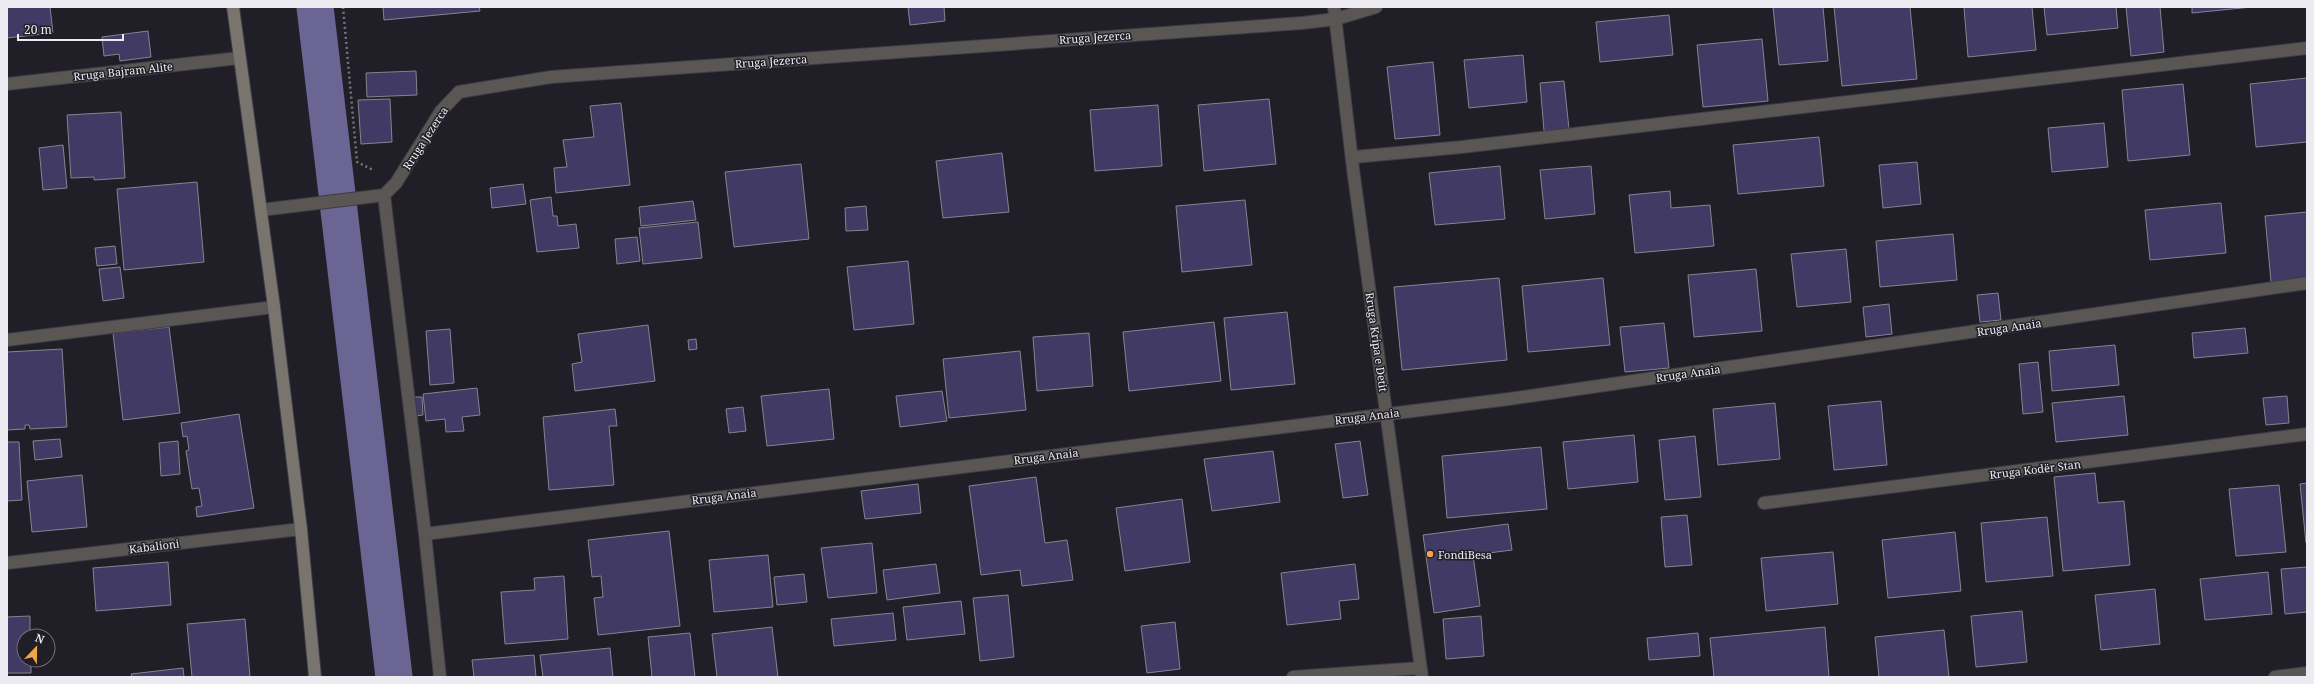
<svg xmlns="http://www.w3.org/2000/svg" width="2314" height="684" viewBox="0 0 2314 684" font-family="'Noto Serif',serif">
<style>
.lines{fill:none;stroke-linecap:round;stroke-linejoin:round}
.canal{stroke:#6b6594;stroke-width:37}
.building{fill:#403a65;stroke:#85848e}
.street-casing{stroke:#3c3c43;stroke-width:14}
.secondary-casing{stroke:#3c3c43;stroke-width:14}
.path{stroke:#76767d;stroke-width:2.5;stroke-dasharray:2 3;stroke-linecap:butt}
.street{stroke:#595653;stroke-width:12}
.secondary{stroke:#7a746f;stroke-width:12}
.poi-dot{fill:#f5a346;stroke:#201f27;stroke-width:1.5}
.labels{text-anchor:middle;dominant-baseline:central;stroke-width:3;stroke-linejoin:round;paint-order:stroke}
.street-label{font-size:11px;fill:#ebebf1;stroke:#201f27}
.poi-label{font-size:11px;fill:#ebebf1;stroke:#201f27;text-anchor:start}
</style>
<rect width="100%" height="100%" fill="#201f27"/>
<g class="lines">
<polyline class="canal" points="315,7 394,677"/>
</g>
<g class="building">
<polygon points="7,7 50,7 53,33 7,38"/>
<polygon points="383,7 479,7 480,11 384,20"/>
<polygon points="908,7 944,7 945,21 910,25"/>
<polygon points="1773,7 1823,7 1828,61 1779,65"/>
<polygon points="1834,7 1910,7 1917,79 1842,86"/>
<polygon points="1964,7 2032,7 2036,50 1968,57"/>
<polygon points="2044,7 2116,7 2118,28 2047,35"/>
<polygon points="2126,7 2160,7 2164,52 2131,56"/>
<polygon points="2192,7 2252,7 2192,13"/>
<polygon points="1669,15 1673,55 1600,62 1596,22"/>
<polygon points="148,31 151,57 120,61 119,54 104,56 102,37"/>
<polygon points="1762,39 1768,101 1703,107 1697,45"/>
<polygon points="1523,55 1527,102 1469,108 1464,60"/>
<polygon points="1433,62 1440,135 1395,139 1387,67"/>
<polygon points="416,71 417,95 367,97 366,73"/>
<polygon points="2307,78 2307,142 2256,147 2250,84"/>
<polygon points="1564,81 1569,129 1544,131 1540,83"/>
<polygon points="2183,84 2190,155 2128,161 2122,90"/>
<polygon points="390,99 392,142 361,144 358,100"/>
<polygon points="1269,99 1276,164 1204,171 1198,105"/>
<polygon points="621,103 630,185 556,193 554,168 567,167 563,140 594,137 590,106"/>
<polygon points="1158,105 1162,166 1095,171 1090,110"/>
<polygon points="121,112 125,178 94,180 94,177 71,178 67,115"/>
<polygon points="2104,123 2108,167 2052,172 2048,128"/>
<polygon points="1819,137 1824,186 1738,194 1733,145"/>
<polygon points="63,145 67,188 43,190 39,148"/>
<polygon points="1002,153 1009,212 943,218 936,161"/>
<polygon points="1917,162 1921,204 1883,208 1879,165"/>
<polygon points="801,164 809,239 734,247 725,172"/>
<polygon points="1500,166 1505,219 1435,225 1429,173"/>
<polygon points="1591,166 1595,214 1545,219 1540,170"/>
<polygon points="197,182 204,262 124,270 117,189"/>
<polygon points="523,184 526,204 492,208 490,188"/>
<polygon points="1670,191 1671,208 1710,205 1714,246 1635,253 1629,195"/>
<polygon points="551,197 553,216 557,216 558,226 576,224 579,248 537,252 530,200"/>
<polygon points="1245,200 1252,265 1182,272 1176,206"/>
<polygon points="693,201 696,220 641,226 639,207"/>
<polygon points="2221,203 2226,253 2150,260 2145,210"/>
<polygon points="866,206 868,230 846,231 845,208"/>
<polygon points="2307,212 2307,278 2271,282 2265,216"/>
<polygon points="698,222 702,258 643,264 639,228"/>
<polygon points="1953,234 1957,280 1880,287 1876,241"/>
<polygon points="637,237 640,261 617,264 615,239"/>
<polygon points="115,246 117,264 97,266 95,248"/>
<polygon points="1846,249 1851,302 1797,307 1791,254"/>
<polygon points="908,261 914,324 854,330 847,267"/>
<polygon points="120,267 124,298 103,301 99,269"/>
<polygon points="1756,269 1762,331 1694,337 1688,275"/>
<polygon points="1499,278 1507,360 1402,370 1394,287"/>
<polygon points="1603,278 1610,345 1528,352 1522,286"/>
<polygon points="1998,293 2001,320 1980,322 1977,295"/>
<polygon points="1889,304 1892,334 1866,337 1863,307"/>
<polygon points="1287,312 1295,384 1231,390 1224,318"/>
<polygon points="1214,322 1221,381 1129,391 1123,332"/>
<polygon points="1664,323 1669,368 1625,372 1620,327"/>
<polygon points="648,325 655,381 575,391 572,364 582,362 578,334"/>
<polygon points="169,327 180,413 123,420 113,333"/>
<polygon points="2245,328 2248,353 2194,358 2192,333"/>
<polygon points="450,329 454,383 430,385 426,331"/>
<polygon points="1089,333 1093,386 1037,391 1033,337"/>
<polygon points="696,339 697,349 689,350 688,340"/>
<polygon points="2115,345 2119,385 2052,391 2049,351"/>
<polygon points="62,349 67,427 30,429 29,425 25,425 25,429 7,430 7,352"/>
<polygon points="1020,351 1026,410 949,418 943,359"/>
<polygon points="2038,362 2043,412 2023,414 2019,364"/>
<polygon points="477,388 480,415 462,417 464,431 446,432 445,419 426,421 423,394"/>
<polygon points="829,389 834,439 767,446 761,396"/>
<polygon points="942,391 947,421 900,427 896,396"/>
<polygon points="2124,396 2128,435 2056,442 2052,403"/>
<polygon points="2287,396 2289,423 2266,425 2263,398"/>
<polygon points="414,397 422,397 423,415 416,416"/>
<polygon points="1881,401 1887,465 1834,470 1828,406"/>
<polygon points="1775,403 1780,459 1718,465 1713,409"/>
<polygon points="743,407 746,431 729,433 726,409"/>
<polygon points="615,409 617,426 609,426 614,485 549,490 543,417"/>
<polygon points="239,414 254,508 197,517 196,507 202,506 199,488 192,489 186,451 189,450 187,436 183,437 181,423"/>
<polygon points="1634,435 1638,482 1568,489 1563,442"/>
<polygon points="1695,436 1701,497 1665,500 1659,440"/>
<polygon points="60,439 62,457 35,460 33,441"/>
<polygon points="178,441 180,474 161,476 159,443"/>
<polygon points="1360,441 1368,495 1343,498 1335,444"/>
<polygon points="7,442 19,442 22,500 7,501"/>
<polygon points="1541,447 1547,509 1447,518 1442,456"/>
<polygon points="1273,451 1280,502 1212,511 1204,459"/>
<polygon points="2095,473 2098,503 2124,501 2130,565 2063,571 2054,477"/>
<polygon points="82,475 87,527 32,532 27,481"/>
<polygon points="1036,477 1045,543 1067,540 1073,580 1022,586 1020,570 981,575 969,486"/>
<polygon points="2307,483 2307,543 2306,543 2300,484"/>
<polygon points="918,484 921,513 865,519 861,491"/>
<polygon points="2279,485 2286,552 2236,556 2229,489"/>
<polygon points="1182,499 1190,562 1125,571 1116,508"/>
<polygon points="1687,515 1692,565 1665,567 1661,517"/>
<polygon points="2047,517 2053,576 1986,582 1981,523"/>
<polygon points="1508,524 1512,550 1473,555 1480,606 1434,613 1423,535"/>
<polygon points="669,531 680,626 598,635 594,598 603,597 601,576 592,577 588,540"/>
<polygon points="1955,532 1961,591 1888,598 1882,540"/>
<polygon points="872,543 877,593 828,598 821,548"/>
<polygon points="1833,552 1838,604 1766,611 1761,558"/>
<polygon points="768,555 773,607 714,612 709,560"/>
<polygon points="168,562 171,605 96,611 93,568"/>
<polygon points="936,564 940,593 887,600 883,570"/>
<polygon points="1355,564 1359,599 1339,601 1341,619 1287,625 1281,573"/>
<polygon points="2307,567 2307,612 2285,614 2281,569"/>
<polygon points="2268,572 2272,614 2205,620 2200,579"/>
<polygon points="804,574 807,602 777,605 774,577"/>
<polygon points="564,576 568,639 505,644 501,592 535,590 534,578"/>
<polygon points="2155,589 2160,644 2101,650 2095,595"/>
<polygon points="1008,595 1014,657 980,661 973,598"/>
<polygon points="961,601 965,634 907,640 903,607"/>
<polygon points="2022,611 2027,662 1976,667 1971,616"/>
<polygon points="893,613 896,640 834,646 831,619"/>
<polygon points="30,616 30,636 24,636 24,660 31,660 31,673 7,673 7,617"/>
<polygon points="1481,616 1484,656 1446,659 1443,619"/>
<polygon points="245,619 250,677 192,677 187,624"/>
<polygon points="1175,622 1180,669 1147,673 1141,626"/>
<polygon points="772,627 778,677 717,677 712,634"/>
<polygon points="1825,627 1829,677 1714,677 1710,638"/>
<polygon points="1944,630 1949,677 1879,677 1875,637"/>
<polygon points="690,633 695,677 652,677 648,637"/>
<polygon points="1698,633 1700,656 1649,660 1647,638"/>
<polygon points="610,648 613,677 543,677 540,655"/>
<polygon points="534,655 536,677 474,677 472,660"/>
<polygon points="183,668 184,677 132,677 131,674"/>
</g>
<g class="lines">
<g class="street-casing">
<g id="street">
<polyline points="1334,7 1353,169 1422,677"/>
<polyline points="7,84 239,58"/>
<polyline points="1354,157 1462,147 2307,48"/>
<polyline points="384,195 425,534 440,677"/>
<polyline points="261,210 384,195 396,183 441,111 459,92 551,77 1302,23 1336,19 1376,7"/>
<polyline points="7,340 274,307"/>
<polyline points="1764,503 2307,434"/>
<polyline points="425,534 1509,399 2307,283"/>
<polyline points="7,563 301,529"/>
<polyline points="1293,677 1420,668"/>
<polyline points="2275,677 2307,673"/>
</g>
</g>
<g class="secondary-casing">
<polyline id="secondary" points="233,7 274,307 301,529 315,677"/>
</g>
<polyline class="path" points="343,7 357,162 373,170"/>
<use href="#street" class="street"/>
<use href="#secondary" class="secondary"/>
</g>
<circle class="poi-dot" cx="1430" cy="554" r="4"/>
<g class="labels">
<g class="street-label">
<text transform="translate(1095 37) rotate(-4)">Rruga Jezerca</text>
<text transform="translate(771 61) rotate(-4)">Rruga Jezerca</text>
<text transform="translate(123 71) rotate(-6)">Rruga Bajram Alite</text>
<text transform="translate(425 138) rotate(-57)">Rruga Jezerca</text>
<text transform="translate(2009 327) rotate(-8)">Rruga Anaia</text>
<text transform="translate(1377 342) rotate(82)">Rruga Kripa e Detit</text>
<text transform="translate(1688 373) rotate(-8)">Rruga Anaia</text>
<text transform="translate(1367 416) rotate(-7)">Rruga Anaia</text>
<text transform="translate(1046 456) rotate(-7)">Rruga Anaia</text>
<text transform="translate(2035 469) rotate(-7)">Rruga Kodër Stan</text>
<text transform="translate(724 496) rotate(-7)">Rruga Anaia</text>
<text transform="translate(154 546) rotate(-7)">Kabalioni</text>
</g>
<g class="poi-label">
<text x="1438" y="554">FondiBesa</text>
</g>
</g>
<rect width="2314" height="684" fill="none" stroke="#ebebf1" stroke-width="16"/>
<g transform="translate(36 648) rotate(22)"><circle r="19" fill="#201f27" stroke="#717178"/>
<path d="M0-3L7 15L0 10L-7 15Z" fill="#f5a346"/>
<text y="-6" font-size="11" font-weight="bold" text-anchor="middle" fill="#ebebf1">N</text>
</g>
<path d="M18 34v6h105v-6" fill="none" stroke="#ebebf1" stroke-width="2"/>
<text x="24" y="34" font-size="12" fill="#ebebf1" stroke="#201f27" stroke-width="3" paint-order="stroke">20 m</text>
</svg>
